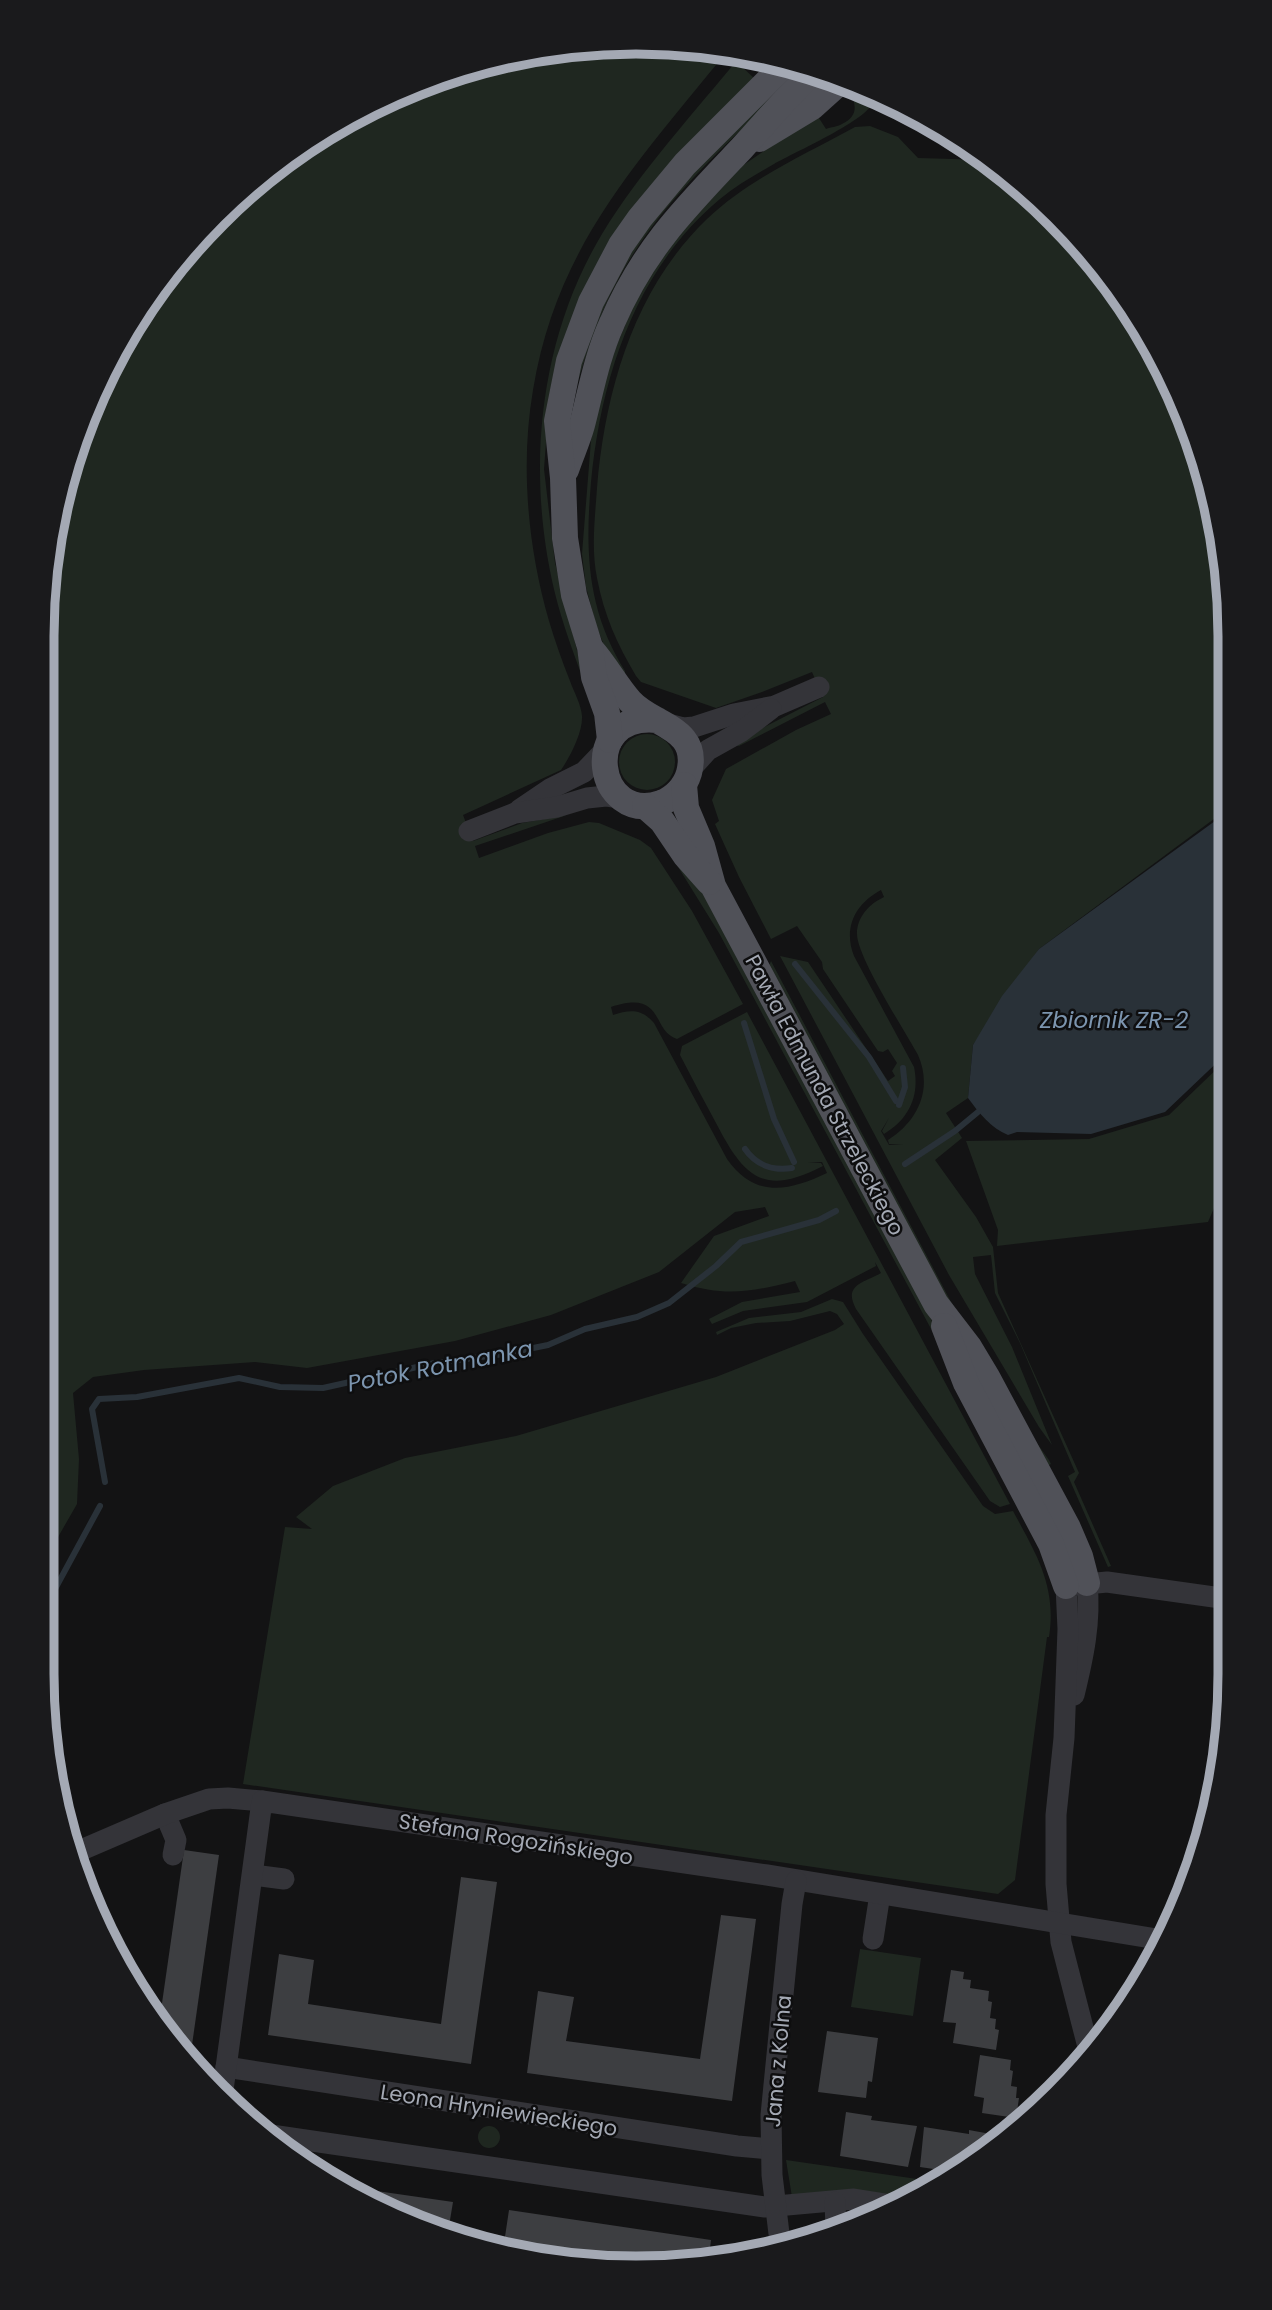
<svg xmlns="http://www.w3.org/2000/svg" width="1272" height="2310" viewBox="0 0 1272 2310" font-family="Poppins,sans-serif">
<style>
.green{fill:#1f2720;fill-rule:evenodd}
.water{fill:#293138}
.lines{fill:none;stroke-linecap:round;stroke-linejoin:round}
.stream{stroke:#293138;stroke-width:6}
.building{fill:#3d3e41}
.minor{stroke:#343439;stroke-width:21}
.major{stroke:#505158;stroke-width:26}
.labels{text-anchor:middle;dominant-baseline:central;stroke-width:5;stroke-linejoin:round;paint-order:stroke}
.street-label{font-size:21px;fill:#a4a9b4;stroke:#0e0e0f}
.water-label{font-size:23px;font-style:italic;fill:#7c95af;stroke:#0e0e0f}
.rim{fill:none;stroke:#a4a9b4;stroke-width:9}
</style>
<rect width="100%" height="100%" fill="#131314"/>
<g class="green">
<path d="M 597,43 L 713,47 L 728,50 C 639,161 557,244 533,390 C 520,466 528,548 549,621 C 555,641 562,661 570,681 C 574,692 581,704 582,716 C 583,732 570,757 561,770 L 463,815 L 473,841 L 522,823 L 567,815 L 475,846 L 479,858 L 548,833 L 589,822 L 599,823 L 640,840 L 651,848 L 692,911 L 743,1004 L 677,1039 C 651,1031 665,989 611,1007 L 613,1015 C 629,1010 641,1008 654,1023 L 727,1159 C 755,1199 789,1191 827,1173 L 822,1162 L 808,1162 L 821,1163 L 823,1166 C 763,1197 744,1177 716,1123 C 704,1101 692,1078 680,1055 L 682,1046 L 747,1012 L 1010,1504 L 1000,1507 L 990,1501 L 856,1309 C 843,1285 863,1283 881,1273 L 875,1262 L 876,1266 L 807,1302 L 743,1311 L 712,1324 L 709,1319 L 742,1302 L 800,1292 L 795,1281 C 750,1292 726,1297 681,1283 L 714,1236 L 769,1216 L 765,1207 L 735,1212 L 659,1272 L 551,1315 L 455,1341 L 307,1368 L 255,1362 L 144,1370 L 93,1377 L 73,1393 L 79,1459 L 77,1504 L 42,1565 L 43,598 L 62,482 L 121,339 L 189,245 L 274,165 L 373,103 L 482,62 Z"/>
<path d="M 742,54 L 745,54 L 739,64 L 756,80 L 677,158 L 548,416 L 544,469 L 555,563 L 587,690 C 577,662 566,634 558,605 C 525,482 536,344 602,234 C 641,170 695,112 742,54 Z"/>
<path d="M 795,66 L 805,68 C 738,135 659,199 616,284 C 604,306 595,330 587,353 C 581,370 577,387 569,403 L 593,321 L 647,222 Z"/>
<path d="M 838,79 L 852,85 L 872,104 C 863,122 795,152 774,164 C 755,175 737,185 720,199 C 636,269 601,376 591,482 C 585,552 587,610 625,671 L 625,676 L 605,648 L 596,625 L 586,587 L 582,554 L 591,440 L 597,408 L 610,361 L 640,290 L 677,235 L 742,166 L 817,115 L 826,129 C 831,127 837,127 842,124 C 866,113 851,91 838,79 Z"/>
<path d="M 870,126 L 898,137 L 918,158 L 987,160 L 1028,190 L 1130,306 L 1185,409 L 1225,559 L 1226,810 L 1039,949 L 973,1045 L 968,1098 L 946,1113 L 962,1138 L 935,1160 L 976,1217 L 993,1247 L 998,1293 L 1079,1473 L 1074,1482 L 1111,1566 L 1108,1567 L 1068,1476 L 1075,1472 L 1020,1343 L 995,1293 L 991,1255 L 973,1257 L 975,1274 L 1012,1347 L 1052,1445 L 1039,1427 L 949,1275 L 780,956 L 808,962 L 888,1081 L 895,1076 L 892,1071 L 897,1063 L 888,1049 L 883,1052 L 878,1051 L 823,969 L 822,962 L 797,926 L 771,939 L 739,877 L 715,824 L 719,821 L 712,800 L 726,769 L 796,730 L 831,714 L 825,702 L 739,746 L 731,744 L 823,697 L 812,672 L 762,692 L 716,708 L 641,682 L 636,676 C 617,644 604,615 597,578 C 591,548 595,518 597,488 C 605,391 634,289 707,219 C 749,179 804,155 855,127 ZM 881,890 L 884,897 C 869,904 857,917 857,934 C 857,957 905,1031 918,1055 C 933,1089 918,1121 888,1140 L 889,1144 L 903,1145 L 889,1145 L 881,1131 L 889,1118 L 882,1131 L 884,1134 C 909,1119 920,1096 914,1067 L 854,956 C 843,928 855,904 881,890 Z"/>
<circle cx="647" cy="762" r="28"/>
<polygon points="670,848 705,897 926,1308 960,1383 719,933 670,854"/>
<polygon points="771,961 950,1300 1001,1380 1031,1435 1049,1460 1051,1464 1047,1466 943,1297 768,968"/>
<polygon points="1227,1059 1227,1178 1208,1222 997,1246 998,1230 966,1141 1089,1139 1169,1115"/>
<path d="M 832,1299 L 843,1302 L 863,1334 L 983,1506 L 995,1514 L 1013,1511 C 1036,1554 1057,1586 1049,1637 L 1047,1637 L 1015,1880 L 998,1894 L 243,1784 L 285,1527 L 312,1529 L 296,1517 L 333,1486 L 405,1458 L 516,1436 L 716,1377 L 835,1330 L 844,1324 L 837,1314 L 830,1311 L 790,1321 L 756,1323 L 731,1328 L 717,1335 L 716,1332 L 749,1318 L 801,1312 Z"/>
<polygon points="860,1949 921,1958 913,2016 851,2007"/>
<circle cx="489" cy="2137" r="11"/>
<polygon points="786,2160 931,2181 904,2198 853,2190 792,2197"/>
</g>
<path class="water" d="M 1226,813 L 1227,1053 L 1165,1112 L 1091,1134 L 1017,1132 L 1008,1135 C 991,1128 979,1113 968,1098 L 973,1045 L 1002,996 L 1039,949 Z"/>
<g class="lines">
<g class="stream">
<polyline points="795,964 869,1057 896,1101"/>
<polyline points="744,1023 774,1119 794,1162"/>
<polyline points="899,1105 905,1087 903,1068"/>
<path d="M 745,1149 C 756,1165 773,1171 792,1168"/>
<polyline points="905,1164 955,1131 978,1112"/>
<polyline points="105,1482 92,1409 99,1399 137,1397 239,1378 280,1387 323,1388 435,1363 504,1354 548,1345 585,1329 637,1317 669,1303 716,1266 741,1242 819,1220 836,1211"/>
<polyline points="42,1613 100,1506"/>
</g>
</g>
<g class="building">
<polygon points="184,1850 219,1855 190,2059 165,2036 159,2024"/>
<polygon points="461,1877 497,1882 471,2064 268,2035 279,1954 314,1960 308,2004 441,2024"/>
<polygon points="721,1915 756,1919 732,2101 527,2073 538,1991 574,1997 566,2041 700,2059"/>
<polygon points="951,1970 964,1972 963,1979 971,1980 970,1988 989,1991 988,2001 992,2002 990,2018 996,2019 995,2029 999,2030 996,2050 953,2043 956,2023 943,2022"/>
<polygon points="827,2031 878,2038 872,2082 868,2081 866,2098 818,2092"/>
<polygon points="980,2055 1011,2060 1010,2070 1013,2071 1011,2086 1017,2087 1016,2098 1019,2098 1016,2118 982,2113 984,2098 974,2096"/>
<polygon points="846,2112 872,2116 871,2120 917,2126 908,2167 840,2156"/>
<polygon points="924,2127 969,2134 969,2130 996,2135 995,2141 947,2171 920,2167"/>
<polygon points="349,2187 453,2202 448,2232"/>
<polygon points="509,2210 711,2240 709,2256 716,2257 675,2267 503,2250"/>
</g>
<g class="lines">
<g class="minor">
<polyline points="668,724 683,728 694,727 734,714 775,706 819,687"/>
<polyline points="689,771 708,750 742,731 771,709"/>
<polyline points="519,810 550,789 584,772 605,750"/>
<polyline points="469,831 515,813 557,807 587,798 606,796 624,799"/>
<path d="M 1074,1695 C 1083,1658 1091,1622 1087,1583"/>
<polyline points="165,1814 176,1840 173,1855"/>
<polyline points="72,1854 165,1814 209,1799 228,1798 262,1801"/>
<polyline points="253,1875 284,1879"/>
<polyline points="873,1939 880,1894"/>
<polyline points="1088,2047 1061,1942 1056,1884 1056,1815 1064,1738 1068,1629 1066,1586 1107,1582 1228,1599"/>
<polyline points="226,2067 737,2146 771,2149"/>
<polyline points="223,2090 262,1801 767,1875 1163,1940"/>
<polyline points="271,2135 765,2207 854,2199 892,2205"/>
<polyline points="835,2202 836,2229"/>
<polyline points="780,2242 772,2175 771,2115 792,1904 796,1881"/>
</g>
<g class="major">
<polyline points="759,139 812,107 842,80"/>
<path d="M 566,470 C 571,455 578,440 582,425 C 591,390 597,356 612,323 C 644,248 687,206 742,148 C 766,122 788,95 814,71"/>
<path d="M 592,650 C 606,666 616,685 630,701 C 652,726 701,727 689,773 C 685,787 674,798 661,803 C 596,826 578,712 657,720"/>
<polyline points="610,740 607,713 594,677 590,647 574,595 565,538 563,478 557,421 569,361 591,302 621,245 640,218 685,164 785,64"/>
<polyline points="684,785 686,808 702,846 713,886 936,1304 969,1347 987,1377 1068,1528 1080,1556 1087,1583"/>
<polyline points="645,806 662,821 685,855 709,882"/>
<polyline points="944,1326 966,1383 1051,1544 1066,1586"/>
</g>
</g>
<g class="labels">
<g class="street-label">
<text transform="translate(825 1095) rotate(62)">Pawła Edmunda Strzeleckiego</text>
<text transform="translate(516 1839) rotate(9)">Stefana Rogozińskiego</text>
<text transform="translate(778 2061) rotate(-85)">Jana z Kolna</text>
<text transform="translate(499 2110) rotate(9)">Leona Hryniewieckiego</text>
</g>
<g class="water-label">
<text x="1114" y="1020">Zbiornik ZR-2</text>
<text transform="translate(440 1366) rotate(-11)">Potok Rotmanka</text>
</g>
</g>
<path d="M0 0H1272V2310H0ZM636 54H636A582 582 0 0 1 1218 636V1674A582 582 0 0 1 636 2256H636A582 582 0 0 1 54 1674V636A582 582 0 0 1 636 54Z" fill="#1a1a1c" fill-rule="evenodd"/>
<path class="rim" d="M636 54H636A582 582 0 0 1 1218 636V1674A582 582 0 0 1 636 2256H636A582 582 0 0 1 54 1674V636A582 582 0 0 1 636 54Z"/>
</svg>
